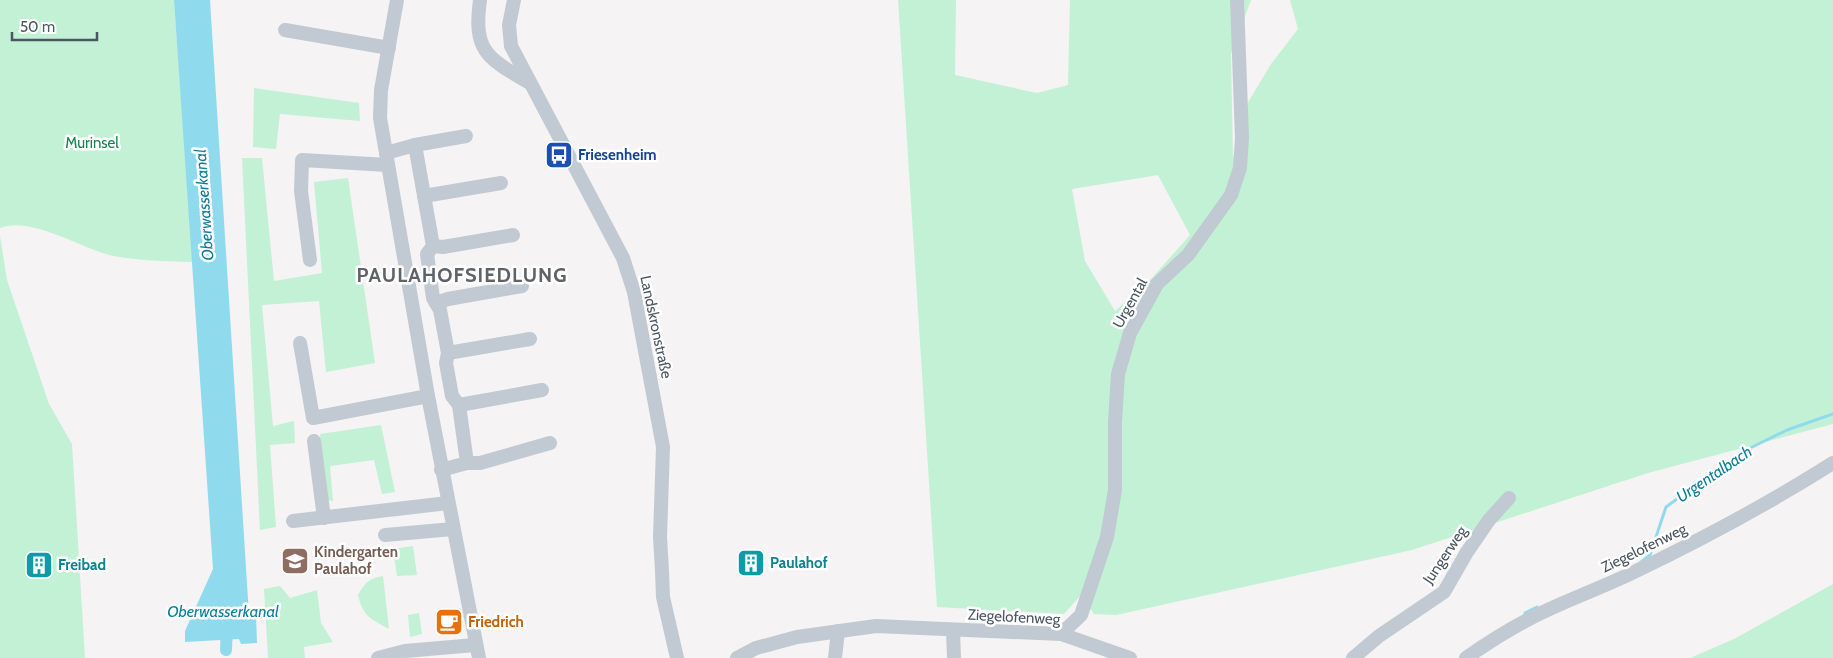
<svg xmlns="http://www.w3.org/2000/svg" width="1833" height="658" viewBox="0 0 1833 658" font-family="Cabin,sans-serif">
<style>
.green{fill:#c3f1d5;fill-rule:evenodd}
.water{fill:#90daee}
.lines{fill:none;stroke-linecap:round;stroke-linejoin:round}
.stream{stroke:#90daee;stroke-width:3}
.canal{stroke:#90daee;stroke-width:12}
.minor{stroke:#c1cad2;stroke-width:14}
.labels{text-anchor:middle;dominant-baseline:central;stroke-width:5;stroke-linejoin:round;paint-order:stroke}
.park-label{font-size:15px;fill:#17864f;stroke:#fff}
.transit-label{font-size:15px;font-weight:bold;fill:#164399;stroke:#fff;text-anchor:start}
.street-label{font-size:15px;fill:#4a5661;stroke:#fff}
.education-label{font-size:15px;font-weight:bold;fill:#785e54;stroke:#fff;text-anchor:start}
.culture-label{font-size:15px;font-weight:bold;fill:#0d838f;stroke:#fff;text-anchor:start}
.food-label{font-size:15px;font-weight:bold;fill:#c56008;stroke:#fff;text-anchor:start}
.water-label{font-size:16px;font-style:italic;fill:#0c7c9b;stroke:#fff}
.district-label{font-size:20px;font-weight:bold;letter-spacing:1px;fill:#5f6368;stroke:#fff}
</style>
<rect width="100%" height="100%" fill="#f5f3f3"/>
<g class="green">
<path d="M 0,0 L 174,0 L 193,262 C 165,261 137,261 109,255 C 79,247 30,216 0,228 Z"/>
<path d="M 898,0 L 956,0 L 955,75 L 1037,93 L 1068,85 L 1070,0 L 1251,0 L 1231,54 L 1233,158 L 1247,104 L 1271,64 L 1298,29 L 1290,0 L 1833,0 L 1833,424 L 1648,473 L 1412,550 L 1116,615 L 1094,614 L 1081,595 L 1064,614 L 937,607 ZM 1158,175 L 1190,235 L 1152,278 L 1115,311 L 1085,261 L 1072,189 Z"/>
<polygon points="254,88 359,103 360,121 280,114 276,149 253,147"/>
<polygon points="242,158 262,158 274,281 322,273 314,182 348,178 375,363 326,372 319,301 262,305 273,426 294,421 295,443 270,445 276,527 260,530"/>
<polygon points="0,236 7,280 49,404 72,444 85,658 0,658"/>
<polygon points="381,425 395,492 382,494 374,460 330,466 333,501 326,500 320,434"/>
<polygon points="413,546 417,575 397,576 393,549"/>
<path d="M 383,576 L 389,629 C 371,619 363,617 358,595 C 365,583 369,578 383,576 Z"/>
<polygon points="1833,584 1833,658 1690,658 1734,639"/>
<polygon points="280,586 290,598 317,590 321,623 333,642 304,647 305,658 268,658 264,589"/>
<polygon points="419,613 422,634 410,637 408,615"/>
</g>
<polygon class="water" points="174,0 210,0 249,615 256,614 257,643 241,644 239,639 185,642 185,631 213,569"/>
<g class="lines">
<g class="stream">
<polyline points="1641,562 1650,555 1666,507 1740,453 1787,430 1833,414"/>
<polyline points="1525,613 1537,607"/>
</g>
<polyline class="canal" points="226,650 227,624"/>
<g class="minor">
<polyline points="397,0 381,90 380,118 428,396 479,658"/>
<path d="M 480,0 C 473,51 487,58 528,82"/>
<polyline points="514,0 509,25 511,46 623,258 634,292 663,447 660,537 662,571 663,597 677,658"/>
<polyline points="285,30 389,48"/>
<polyline points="415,145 466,136"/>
<polyline points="386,153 415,145 433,246 427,254 433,298 440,310 448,353 446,363 452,396 459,405 467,463 441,470"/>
<polyline points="424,196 501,183"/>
<polyline points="433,246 443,247 513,235"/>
<polyline points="310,260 301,191 302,160 388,165"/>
<polyline points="436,303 448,299 522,286"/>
<polyline points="300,343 313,418 428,396"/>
<polyline points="448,353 530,339"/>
<polyline points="459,405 542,390"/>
<polyline points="314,441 324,518"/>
<polyline points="467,463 480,463 550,443"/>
<polyline points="293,521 448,503"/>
<polyline points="385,535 453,529"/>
<polyline points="953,631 954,658"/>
<polyline points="1061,634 1081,615 1107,537 1115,490 1115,422 1118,374 1130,333 1157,284 1188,255 1231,195 1240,168 1242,138 1237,0"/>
<polyline points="378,658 405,651 475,645"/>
<polyline points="737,658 756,648 797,637 876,626 1061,634 1130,658"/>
<polyline points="835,658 838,631"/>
<polyline points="1353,658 1379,636 1444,592 1467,552 1489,520 1509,498"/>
<path d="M 1466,658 C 1487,643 1508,630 1531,618 C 1564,601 1599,589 1632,573 C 1701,540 1768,504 1833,463"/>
</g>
</g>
<defs>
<g id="bus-square" transform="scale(1.4375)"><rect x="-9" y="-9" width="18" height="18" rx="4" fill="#1a4fb4" stroke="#fff"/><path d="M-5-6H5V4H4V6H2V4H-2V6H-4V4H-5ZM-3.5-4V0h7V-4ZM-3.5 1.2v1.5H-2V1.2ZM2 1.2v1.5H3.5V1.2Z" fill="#fff"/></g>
<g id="school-square" transform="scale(1.4375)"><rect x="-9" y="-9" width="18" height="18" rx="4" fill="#8d6e63" stroke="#fff"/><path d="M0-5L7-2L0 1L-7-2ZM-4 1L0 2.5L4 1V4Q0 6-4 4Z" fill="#fff"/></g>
<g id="building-square" transform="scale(1.4375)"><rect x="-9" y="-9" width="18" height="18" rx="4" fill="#0f9aa8" stroke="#fff"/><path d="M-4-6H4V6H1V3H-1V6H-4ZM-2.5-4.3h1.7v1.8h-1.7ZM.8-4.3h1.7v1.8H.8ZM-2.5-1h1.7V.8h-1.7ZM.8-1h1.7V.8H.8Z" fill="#fff"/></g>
<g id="cafe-square" transform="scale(1.4375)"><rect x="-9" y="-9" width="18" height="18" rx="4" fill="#e8710a" stroke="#fff"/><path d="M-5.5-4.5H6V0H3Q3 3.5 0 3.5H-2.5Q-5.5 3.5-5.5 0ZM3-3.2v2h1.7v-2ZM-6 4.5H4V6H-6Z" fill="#fff"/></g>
</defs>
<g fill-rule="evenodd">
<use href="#bus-square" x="559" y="155"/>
<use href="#school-square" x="295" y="561"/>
<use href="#building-square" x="751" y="563"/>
<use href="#building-square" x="39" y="565"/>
<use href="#cafe-square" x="449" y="622"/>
</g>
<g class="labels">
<g class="park-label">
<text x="92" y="143">Murinsel</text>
</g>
<g class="transit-label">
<text x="578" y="155">Friesenheim</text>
</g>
<g class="street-label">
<text transform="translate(1130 303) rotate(-61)">Urgental</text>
<text transform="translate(656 327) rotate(78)">Landskronstraße</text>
<text transform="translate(1644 548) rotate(-26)">Ziegelofenweg</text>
<text transform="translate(1445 555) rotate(-56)">Jungerweg</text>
<text transform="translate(1014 617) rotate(3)">Ziegelofenweg</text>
</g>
<g class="education-label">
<text x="314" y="552">Kindergarten<tspan x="314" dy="17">Paulahof</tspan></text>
</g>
<g class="culture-label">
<text x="770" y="563">Paulahof</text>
<text x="58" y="565">Freibad</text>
</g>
<g class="food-label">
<text x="468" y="622">Friedrich</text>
</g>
<g class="water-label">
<text transform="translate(204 205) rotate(-94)">Oberwasserkanal</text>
<text transform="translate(1714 474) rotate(-34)">Urgentalbach</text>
<text x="223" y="611">Oberwasserkanal</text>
</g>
<g class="district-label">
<text x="462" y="275">PAULAHOFSIEDLUNG</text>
</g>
</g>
<path d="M12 32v8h85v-8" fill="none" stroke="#4a5661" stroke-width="2.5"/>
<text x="20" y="32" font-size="15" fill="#4a5661" stroke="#ffffff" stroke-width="4" paint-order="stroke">50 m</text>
</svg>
